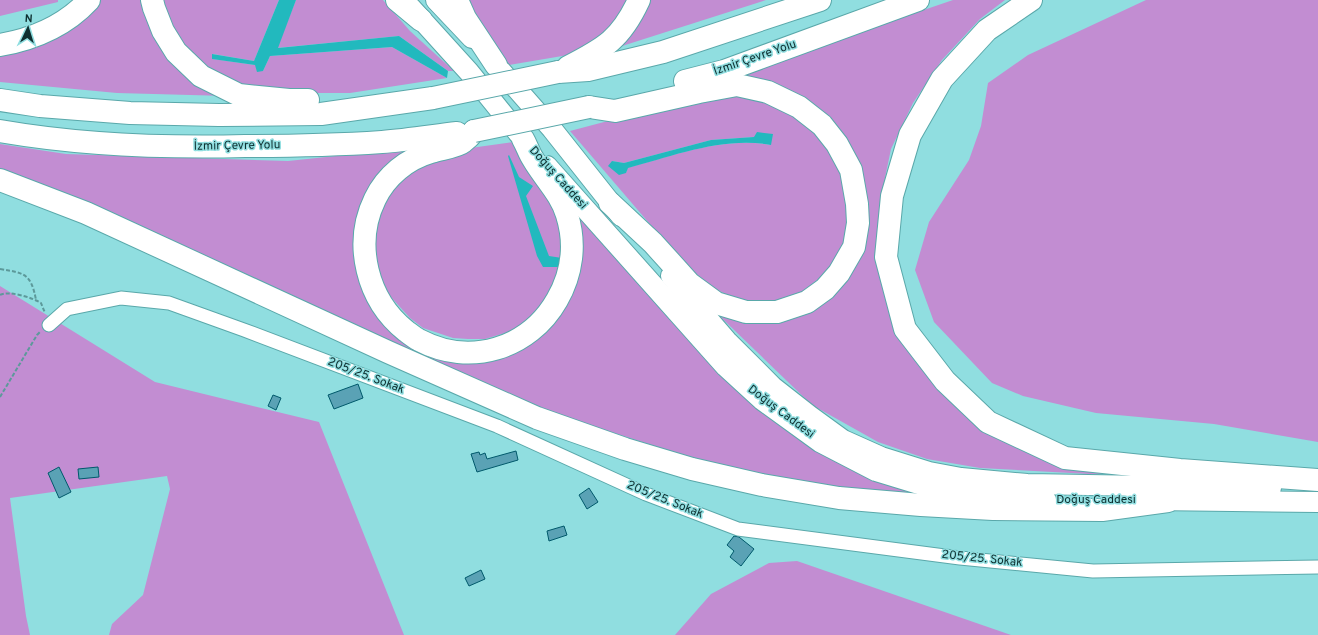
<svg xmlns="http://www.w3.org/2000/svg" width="1318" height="635" viewBox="0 0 1318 635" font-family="Overpass,sans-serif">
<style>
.green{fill:#c28dd2;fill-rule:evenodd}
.water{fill:#22b9be}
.building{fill:#5aa2b5;stroke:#00596b}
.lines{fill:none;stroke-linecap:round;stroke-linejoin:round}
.street-casing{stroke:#5aa8aa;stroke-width:15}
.primary-casing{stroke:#5aa8aa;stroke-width:22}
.highway-casing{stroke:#5aa8aa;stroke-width:24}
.path{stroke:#5c999a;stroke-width:2;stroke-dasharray:4 2;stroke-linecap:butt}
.street{stroke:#fff;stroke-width:13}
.primary{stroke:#fff;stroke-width:20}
.highway{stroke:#fff;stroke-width:22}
.highway-bridge-casing{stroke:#5aa8aa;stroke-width:24;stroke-linecap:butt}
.highway-bridge{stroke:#fff;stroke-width:22}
.labels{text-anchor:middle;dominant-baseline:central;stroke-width:3;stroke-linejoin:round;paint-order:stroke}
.street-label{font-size:12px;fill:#0e3031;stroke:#90dee0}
</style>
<rect width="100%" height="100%" fill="#90dee0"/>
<g class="green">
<polygon points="0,0 58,0 58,2 0,16"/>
<polygon points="98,0 148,0 152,16 227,96 117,93 0,82 0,51"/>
<polygon points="161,0 279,0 254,61 213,54 213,59 255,65 263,71 270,56 392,47 447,78 350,93 276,93 252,90 219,78 186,49 173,28"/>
<polygon points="296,0 383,0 410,31 454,71 448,71 399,36 277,48"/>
<polygon points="465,0 633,0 624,21 580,53 509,65 493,48"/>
<polygon points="647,0 766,0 619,47"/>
<polygon points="953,0 1005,0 980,19 942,60 913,103 891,149 881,197 880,246 901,332 982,429 1175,473 1089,474 980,468 927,459 878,442 812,405 706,303 784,315 859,246 828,120 719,80"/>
<polygon points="1146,0 1318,0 1318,442 1214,424 1096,413 1023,396 992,383 934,322 915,270 929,222 969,160 981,126 988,83 1028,55"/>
<path d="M 746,92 L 816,128 L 838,153 L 853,216 L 844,247 L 825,274 L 799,294 L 768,303 L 735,299 L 710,286 L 685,265 L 570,131 L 695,98 ZM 754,137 L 771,145 C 724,136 672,156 627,168 L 626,173 L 612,161 L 624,163 L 711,140 Z"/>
<polygon points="513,142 525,157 558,207 565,238 557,284 539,311 515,330 485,339 468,339 453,338 423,328 410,318 389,295 376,266 374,234 383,204 400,178 456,150"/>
<polygon points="0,144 66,154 288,161 412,148 362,219 387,315 476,354 566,296 570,205 753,400 950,496 888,494 823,485 711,464 558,415 525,402 0,171"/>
<polygon points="0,286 155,382 319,422 404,635 109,635 112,624 143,595 170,489 167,476 10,498 26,616 30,635 0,635"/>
<polygon points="797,561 1011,635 675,635 711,594 769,563"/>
</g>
<g class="water">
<polygon points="279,0 296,0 278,48 399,36 448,71 447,78 392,47 270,56 263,71 257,72 255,65 212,59 212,54 254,61"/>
<path d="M 757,132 L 773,134 L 771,145 C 724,136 673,156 628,168 L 626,173 L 619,175 L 608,166 L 612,161 L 624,163 L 711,140 L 754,137 Z"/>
<polygon points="509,155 519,177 533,186 526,196 549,256 562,258 560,267 543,267 537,256 508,156"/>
</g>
<g class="building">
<polygon points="358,384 363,398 334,409 328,395"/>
<polygon points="273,395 281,398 276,410 268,406"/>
<polygon points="516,451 518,460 477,472 471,454 479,452 480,455 485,453 487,459"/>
<polygon points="59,467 71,492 59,498 48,473"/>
<polygon points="98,467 99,477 79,479 78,469"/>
<polygon points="589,488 598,502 587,509 579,495"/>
<polygon points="564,526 567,535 549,541 547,531"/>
<polygon points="734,536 739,537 754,549 741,566 730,557 734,551 727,545"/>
<polygon points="481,570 485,579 469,586 465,578"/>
</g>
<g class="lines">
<g class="street-casing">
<polyline id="street" points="49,325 67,309 121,298 169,303 244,330 497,426 646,494 738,529 960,558 1093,571 1318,567"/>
</g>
<g class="primary-casing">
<g id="primary">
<polyline points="436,0 472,38"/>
<polyline points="411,8 469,72 519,134"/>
<polyline points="501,71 552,129 621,216"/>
<polyline points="547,166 726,367 762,400 820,442 876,471 935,489 985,496 1046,500"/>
<polyline points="671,276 727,341 773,387 810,416 843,440 881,457 929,472 961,478 1027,484 1271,488"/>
<polyline points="1152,500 1318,502"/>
</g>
</g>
<g class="highway-casing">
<g id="highway">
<polyline points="152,0 154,8 163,31 176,52 201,76 239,95 289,100 308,100"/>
<polyline points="397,0 421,20"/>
<polyline points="457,0 465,18 496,65"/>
<polyline points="1031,0 987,30 942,79 910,135 892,196 886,257 905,329 945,381 988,422 1065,458 1180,470 1318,480"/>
<path d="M 0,45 C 34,39 65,26 89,0"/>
<path d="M 568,67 C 605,48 621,39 639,0"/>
<polyline points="558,72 588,70 663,52 820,0"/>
<polyline points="685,81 724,71 918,0"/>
<polyline points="0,100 40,106 130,113 219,115 321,114 433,98"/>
<polyline points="589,107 615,111 699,92 737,85 768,92 799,107 822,125 837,144 851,170 857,204 858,223 854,247 839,273 825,289 807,302 777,312 746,312 716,303 690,284 653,243 610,203"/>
<path d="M 0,131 C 81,145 163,148 245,146 C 291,146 337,145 382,142 C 407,140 432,136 457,133"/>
<path d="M 474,131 C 471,135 467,139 463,142 C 457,147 439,149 431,152 C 407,159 386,176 375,199 C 353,244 367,300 406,331 C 410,334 415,338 419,340 C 470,367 529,349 557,300 C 572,274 576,244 567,215 C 561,194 544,178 533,159 C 529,153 527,146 523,139"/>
<polyline points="0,180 86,213 388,352 537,418 625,449 692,469 762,485 839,498 921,505 993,509 1102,510 1168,501"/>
</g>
</g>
<g class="path">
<path d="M 0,269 C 24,273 31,273 36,300"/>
<path d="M 0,295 C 9,290 33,298 41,303 L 45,313"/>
<polyline points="0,397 37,335 41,331"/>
</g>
<use href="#street" class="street"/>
<use href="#primary" class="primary"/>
<use href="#highway" class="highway"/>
<g class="highway-bridge-casing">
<g id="highway-bridge">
<polyline points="433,98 558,72"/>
<polyline points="474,131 589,107"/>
</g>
</g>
<use href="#highway-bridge" class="highway-bridge"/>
</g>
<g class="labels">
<g class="street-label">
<text transform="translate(755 58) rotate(-19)">İzmir Çevre Yolu</text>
<text transform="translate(237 146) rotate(-1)">İzmir Çevre Yolu</text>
<text transform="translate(558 178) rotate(48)">Doğuş Caddesi</text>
<text transform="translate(366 376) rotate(21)">205/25. Sokak</text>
<text transform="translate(781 412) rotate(37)">Doğuş Caddesi</text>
<text transform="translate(665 500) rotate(22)">205/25. Sokak</text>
<text x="1096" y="500">Doğuş Caddesi</text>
<text transform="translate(982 559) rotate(6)">205/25. Sokak</text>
</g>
</g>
<g transform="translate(28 28) rotate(4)" stroke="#90dee0" stroke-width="3" paint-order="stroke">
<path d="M0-3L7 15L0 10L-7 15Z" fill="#0e3031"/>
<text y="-6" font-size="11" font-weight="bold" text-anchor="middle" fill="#0e3031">N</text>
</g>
</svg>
